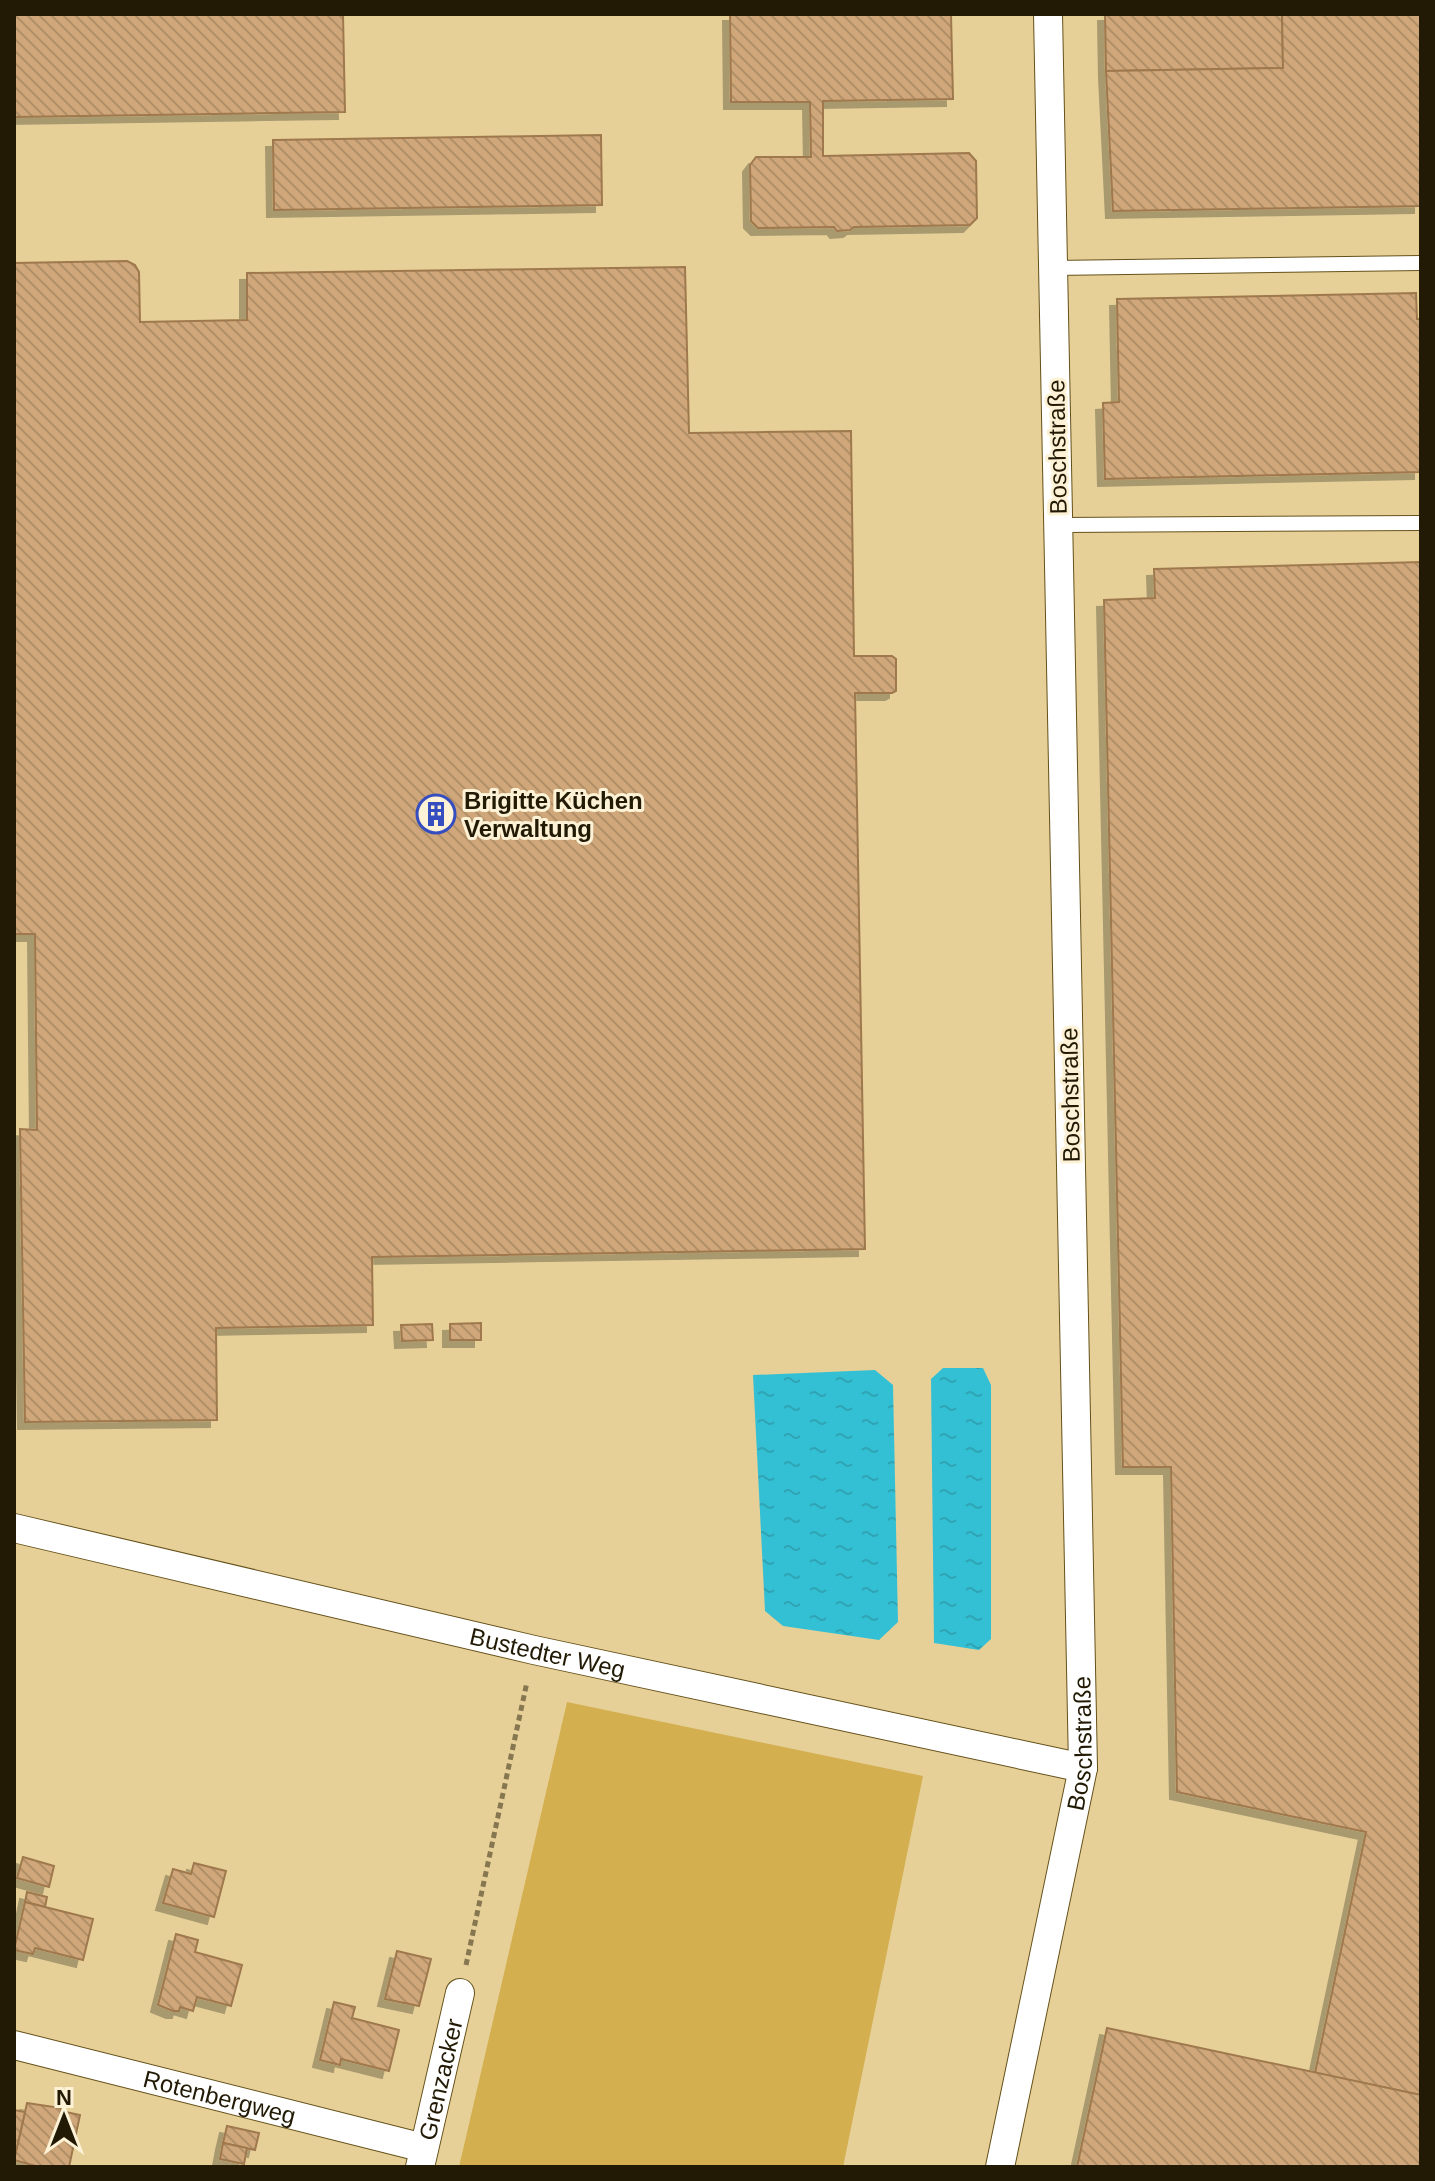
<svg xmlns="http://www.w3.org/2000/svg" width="1435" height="2181" viewBox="0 0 1435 2181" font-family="Arial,sans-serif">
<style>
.grass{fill:#d3af4f}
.water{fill:url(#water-ripples)}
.building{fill:url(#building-back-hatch);stroke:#9f794d;stroke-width:2;filter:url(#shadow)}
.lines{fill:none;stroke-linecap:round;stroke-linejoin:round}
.service-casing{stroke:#65511b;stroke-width:16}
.minor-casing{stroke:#65511b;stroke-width:30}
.path{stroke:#867750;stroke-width:5;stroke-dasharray:6 4;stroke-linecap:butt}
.service{stroke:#fff;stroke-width:14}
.minor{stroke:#fff;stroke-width:28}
.labels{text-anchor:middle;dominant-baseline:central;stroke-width:6;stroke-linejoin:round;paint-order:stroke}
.street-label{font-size:24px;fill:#221a04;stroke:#fdf2d6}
.poi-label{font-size:24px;font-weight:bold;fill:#221a04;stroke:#fdf2d6;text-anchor:start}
</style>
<defs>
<pattern id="water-ripples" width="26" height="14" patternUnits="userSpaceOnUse" patternTransform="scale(2)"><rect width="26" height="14" fill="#34c0d4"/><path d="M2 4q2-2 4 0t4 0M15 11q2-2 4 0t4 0" fill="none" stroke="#2ea4b4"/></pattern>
<pattern id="building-back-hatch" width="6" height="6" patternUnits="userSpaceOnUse" patternTransform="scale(2)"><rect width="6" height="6" fill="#cfa77a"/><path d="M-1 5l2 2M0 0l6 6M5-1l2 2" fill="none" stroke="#b18f68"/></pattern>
<filter id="shadow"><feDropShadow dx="-7" dy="7" stdDeviation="0" flood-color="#0004"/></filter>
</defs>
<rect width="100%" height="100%" fill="#e6d098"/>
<polygon class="grass" points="567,1702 923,1776 843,2167 459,2167"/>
<g class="water">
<polygon points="943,1368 983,1368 991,1385 991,1639 979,1650 934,1643 931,1379"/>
<polygon points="875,1370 893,1385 898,1622 879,1640 783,1626 765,1611 753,1375"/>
</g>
<g class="building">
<polygon points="14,14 343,14 345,112 14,117"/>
<polygon points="730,14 951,14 953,99 823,101 823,156 969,153 976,161 977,218 970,225 854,227 850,230 837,231 834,227 758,228 751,221 750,165 756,157 811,157 810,102 731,102"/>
<polygon points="1105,14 1282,14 1283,68 1106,71"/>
<polygon points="1282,14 1421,14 1421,206 1113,211 1106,71 1283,68"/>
<polygon points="601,135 602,205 274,210 273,140"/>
<polygon points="127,261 135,265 139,272 140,322 247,320 247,273 685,267 689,433 851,431 854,656 892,656 896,659 896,691 892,693 855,693 865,1249 372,1257 373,1325 216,1328 217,1420 25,1422 20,1129 37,1130 35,934 14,934 14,263"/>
<polygon points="1416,293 1417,319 1421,319 1421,472 1105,479 1103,403 1119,402 1117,299"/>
<polygon points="1421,562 1421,2095 1315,2073 1366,1832 1177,1792 1171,1467 1123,1467 1104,600 1155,598 1154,569"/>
<polygon points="481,1323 481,1340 450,1340 450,1324"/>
<polygon points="432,1324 433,1340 402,1341 401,1325"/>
<polygon points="23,1857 54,1866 49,1887 17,1878"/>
<polygon points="194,1863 226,1871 214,1917 163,1903 173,1869 191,1874"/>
<polygon points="27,1892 47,1897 45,1907 25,1902"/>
<polygon points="25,1902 93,1919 83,1960 35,1948 33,1954 14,1950"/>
<polygon points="176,1934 198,1940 195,1952 242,1965 231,2006 197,1997 193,2011 180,2007 179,2011 173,2011 158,2005"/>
<polygon points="397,1951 431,1959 419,2006 385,1999"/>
<polygon points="334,2002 355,2007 352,2018 399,2030 389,2071 341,2059 340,2065 320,2060"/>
<polygon points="1107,2028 1421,2095 1421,2167 1077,2167"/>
<polygon points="27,2103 61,2108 61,2111 80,2115 69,2167 39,2167 14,2160"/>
<polygon points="14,2110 25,2112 14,2160"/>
<polygon points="227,2126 259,2133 255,2150 223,2143"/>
<polygon points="223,2143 247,2148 244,2164 220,2159"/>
</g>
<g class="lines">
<g class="service-casing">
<g id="service">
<polyline points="1053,268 1421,263"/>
<polyline points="1059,525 1421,523"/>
</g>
</g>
<g class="minor-casing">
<g id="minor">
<path id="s1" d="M 14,1528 L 534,1650 L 1083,1768"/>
<path id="s2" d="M 14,2045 L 424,2148"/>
<path id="s3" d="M 420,2167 L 460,1993"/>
<path id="s4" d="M 1000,2167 L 1083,1768 L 1048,14"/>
</g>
</g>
<polyline class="path" points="466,1965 527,1682"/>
<use href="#service" class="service"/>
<use href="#minor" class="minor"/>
</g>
<defs>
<g id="building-ring" transform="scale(2)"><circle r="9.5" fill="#fdf2d6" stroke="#354dbf" stroke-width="1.5"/><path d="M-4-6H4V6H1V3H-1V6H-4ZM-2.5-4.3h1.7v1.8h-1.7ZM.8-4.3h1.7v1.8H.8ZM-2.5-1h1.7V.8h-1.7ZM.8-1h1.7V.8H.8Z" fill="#354dbf"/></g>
</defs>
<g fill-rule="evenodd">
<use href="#building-ring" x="436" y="814"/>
</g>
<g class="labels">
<g class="street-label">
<text transform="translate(1057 447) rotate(-91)">Boschstraße</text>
<text transform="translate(1070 1095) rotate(-91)">Boschstraße</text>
<text stroke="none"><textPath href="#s1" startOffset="548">Bustedter Weg</textPath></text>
<text stroke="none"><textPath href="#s4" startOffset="432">Boschstraße</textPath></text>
<text stroke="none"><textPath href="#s3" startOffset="90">Grenzacker</textPath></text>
<text stroke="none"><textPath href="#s2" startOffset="212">Rotenbergweg</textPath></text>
</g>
<g class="poi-label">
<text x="464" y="800">Brigitte Küchen<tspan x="464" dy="28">Verwaltung</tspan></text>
</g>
</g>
<rect width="1435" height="2181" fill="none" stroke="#221a04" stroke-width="32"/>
<g transform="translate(64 2117)" stroke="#fdf2d6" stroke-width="6" paint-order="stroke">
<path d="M0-6L14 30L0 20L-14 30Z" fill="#221a04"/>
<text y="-12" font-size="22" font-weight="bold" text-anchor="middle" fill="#221a04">N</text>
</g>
</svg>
